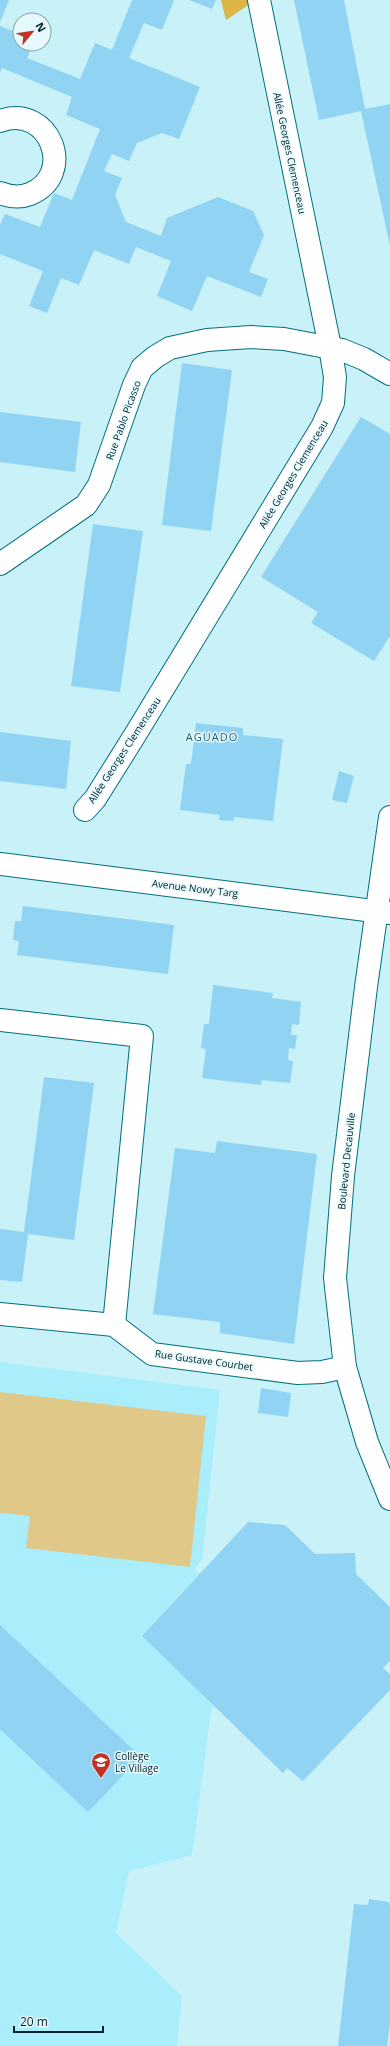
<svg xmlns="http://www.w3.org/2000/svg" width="390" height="2046" viewBox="0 0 390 2046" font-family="'Open Sans',sans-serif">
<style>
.built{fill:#a9eefa}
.green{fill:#e0c888}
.forest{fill:#dbb547}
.building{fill:#91d3f2}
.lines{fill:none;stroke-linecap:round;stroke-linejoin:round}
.minor-casing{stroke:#006f7c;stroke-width:24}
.minor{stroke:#fff;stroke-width:22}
.labels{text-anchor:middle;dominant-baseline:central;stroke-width:3;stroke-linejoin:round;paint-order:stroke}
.street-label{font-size:10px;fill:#002228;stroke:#e6fafe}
.poi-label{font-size:10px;fill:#002228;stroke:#e6fafe;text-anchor:start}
.neighbourhood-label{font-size:11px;letter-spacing:1px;fill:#1f5e68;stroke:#e6fafe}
</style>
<rect width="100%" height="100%" fill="#c9f1f8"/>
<polygon class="built" points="0,1362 220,1390 202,1560 194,1570 200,1573 142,1636 212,1704 192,1855 129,1871 116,1933 182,1996 177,2046 0,2046"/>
<polygon class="green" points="0,1392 206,1416 190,1567 26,1548 30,1516 0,1513"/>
<polygon class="forest" points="221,0 256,0 226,20"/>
<g class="building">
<polygon points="0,0 9,0 0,22"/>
<polygon points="132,0 174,0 162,30 144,23 129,58 200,87 179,139 162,133 137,143 129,161 112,154 104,171 122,178 115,195 126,222 161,236 167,218 218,197 253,211 264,235 249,272 268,279 261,297 207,276 192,311 157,296 171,261 136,247 129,264 94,250 79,285 61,278 47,313 29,306 43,271 0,254 0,225 5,214 40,227 54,193 72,200 100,129 66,115 72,97 2,68 0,73 0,26 20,34 20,44 33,44 27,58 80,79 95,43 112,50"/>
<polygon points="189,0 216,0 212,9"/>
<polygon points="294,0 344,0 365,109 390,104 390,246 361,111 319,120"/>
<polygon points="182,363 232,370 211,531 162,525"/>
<polygon points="0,412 81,422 75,472 0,462"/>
<polygon points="361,417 390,434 390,636 374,661 311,623 318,612 261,577"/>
<polygon points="93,524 143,531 120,692 71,686"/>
<polygon points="196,723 243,728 243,735 283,739 273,821 234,817 233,821 219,820 220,815 180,810 186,764 191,764"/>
<polygon points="0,732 71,741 66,789 0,781"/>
<polygon points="339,771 354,776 347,803 332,800"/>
<polygon points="23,906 174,925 168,974 17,955 19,941 13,940 15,921 21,921"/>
<polygon points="213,985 273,993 272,998 301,1002 299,1025 292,1024 291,1035 297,1035 295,1049 289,1048 288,1060 293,1061 290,1083 262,1080 261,1085 202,1078 206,1049 201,1048 204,1024 209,1024"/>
<polygon points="44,1077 94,1083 74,1240 28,1234 22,1282 0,1280 0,1229 24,1232"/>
<polygon points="217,1141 317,1154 294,1344 220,1333 220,1322 153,1314 175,1148 215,1153"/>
<polygon points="261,1388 291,1393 288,1417 258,1413"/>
<polygon points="248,1522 285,1525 315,1554 355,1553 356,1574 390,1607 390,1661 383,1668 390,1674 390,1690 303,1781 287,1768 283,1773 142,1636"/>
<polygon points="0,1625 141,1757 88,1812 0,1729"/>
<polygon points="369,1899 389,1902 390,1908 390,2023 387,2046 338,2046 354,1904 368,1905"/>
</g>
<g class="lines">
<g class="minor-casing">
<g id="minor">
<path d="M 0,121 C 50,103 77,175 30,194 C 20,198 10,197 0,193"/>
<polyline points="0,564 86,505 99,485 134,385 142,368 155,357 170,348 207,340 251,337 284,339 342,350 364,359 390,374"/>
<polyline points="85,810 95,799 135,735 322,427 333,403 335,377 330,347 259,0"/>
<polyline points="390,817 366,987 343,1176 335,1278 345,1367 367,1442 390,1499"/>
<polyline points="0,864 390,913"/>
<polyline points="0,1020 142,1036 114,1325"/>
<polyline points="0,1314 114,1325 152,1354 298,1373 322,1372 345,1367"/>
</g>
</g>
<use href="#minor" class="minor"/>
</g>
<defs>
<g id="school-pin" transform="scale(1)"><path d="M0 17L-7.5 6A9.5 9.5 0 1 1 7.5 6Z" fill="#bf3225" stroke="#e6fafe"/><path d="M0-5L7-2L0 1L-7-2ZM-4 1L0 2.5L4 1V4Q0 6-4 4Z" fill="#fff"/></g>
</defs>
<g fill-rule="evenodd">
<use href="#school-pin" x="101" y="1762"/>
</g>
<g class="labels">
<g class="street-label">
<text transform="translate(290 153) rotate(78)">Allée Georges Clemenceau</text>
<text transform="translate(123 420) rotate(-70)">Rue Pablo Picasso</text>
<text transform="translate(293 474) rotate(-59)">Allée Georges Clemenceau</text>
<text transform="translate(124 750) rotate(-57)">Allée Georges Clemenceau</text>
<text transform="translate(195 888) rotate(7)">Avenue Nowy Targ</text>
<text transform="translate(346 1161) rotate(-84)">Boulevard Decauville</text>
<text transform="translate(204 1360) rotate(8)">Rue Gustave Courbet</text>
</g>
<g class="poi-label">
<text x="115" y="1756">Collège<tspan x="115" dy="12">Le Village</tspan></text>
</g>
<g class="neighbourhood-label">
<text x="212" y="736">AGUADO</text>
</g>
</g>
<g transform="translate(32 32) rotate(61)"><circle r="19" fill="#e6fafe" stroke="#8aa4a8"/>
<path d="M0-3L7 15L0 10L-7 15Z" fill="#bf3225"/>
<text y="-6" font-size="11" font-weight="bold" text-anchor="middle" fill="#002228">N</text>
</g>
<path d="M14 2026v6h89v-6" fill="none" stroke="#002228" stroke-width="2"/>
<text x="20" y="2026" font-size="12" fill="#002228" stroke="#e6fafe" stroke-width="3" paint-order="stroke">20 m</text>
</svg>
